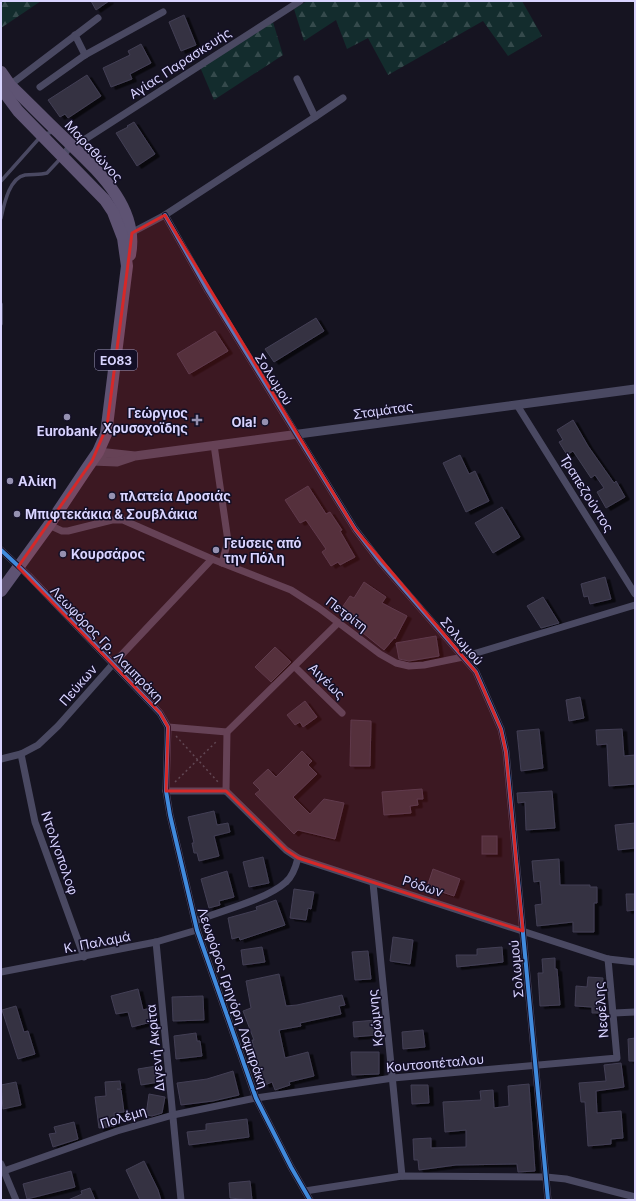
<svg xmlns="http://www.w3.org/2000/svg" width="636" height="1201" viewBox="0 0 636 1201" font-family="Inter,sans-serif">
<style>
.forest{fill:url(#forest-firs)}
.building{fill:#343243;stroke:#433f54;filter:url(#shadow)}
.lines{fill:none;stroke-linecap:round;stroke-linejoin:round}
.path{stroke:#44505f;stroke-width:1.5;stroke-dasharray:2 3;stroke-linecap:butt}
.service{stroke:#4a4962;stroke-width:3.5}
.minor{stroke:#4a4962;stroke-width:7}
.tertiary{stroke:#4a4962;stroke-width:9}
.primary{stroke:#5e5373;stroke-width:12}
.cycleway-casing{stroke:#130f26;stroke-width:6}
.cycleway{stroke:#408adc;stroke-width:4}
.marked{fill:#d62828;fill-opacity:0.2;stroke:#d62828;stroke-width:3;stroke-linejoin:round}
.poi-dot{fill:#9591b1;stroke:#130f26;stroke-width:1.5}
.labels{text-anchor:middle;dominant-baseline:central;stroke-width:3;stroke-linejoin:round;paint-order:stroke}
.shield{fill:#130f26;stroke:#9e99be;stroke-width:1}
.shield-label{font-size:12px;font-weight:bold;fill:#d9d4ff}
.street-label{font-size:13px;fill:#d9d4ff;stroke:#130f26}
.poi-label{font-size:13px;font-weight:bold;fill:#d9d4ff;stroke:#130f26;text-anchor:start}
</style>
<defs>
<pattern id="forest-firs" width="22" height="20" patternUnits="userSpaceOnUse"><rect width="22" height="20" fill="#132c2d"/><path d="M5 1l3.5 6h-7zM16 11l3.5 6h-7z" fill="#354a4c"/></pattern>
<filter id="shadow"><feDropShadow dx="4.5" dy="2.5" stdDeviation="0" flood-color="#0009"/></filter>
</defs>
<rect width="100%" height="100%" fill="#161421"/>
<g class="forest">
<polygon points="1,1 41,1 1,28"/>
<polygon points="307,1 522,1 542,36 508,56 483,21 388,75 368,38 347,49 336,20 304,41 294,9"/>
<polygon points="273,22 283,55 214,100 200,67"/>
</g>
<g class="building">
<polygon points="91,1 109,1 96,10"/>
<polygon points="184,15 196,45 181,51 169,22"/>
<polygon points="141,44 151,63 130,74 132,79 111,87 103,68 130,55 128,51"/>
<polygon points="87,75 101,96 68,118 65,114 60,117 48,100"/>
<polygon points="134,122 155,154 137,166 116,133 128,127 127,126"/>
<polygon points="316,318 324,331 274,362 265,349"/>
<polygon points="215,331 228,351 189,374 177,354"/>
<polygon points="573,420 588,446 614,483 616,481 625,497 606,508 597,492 604,488 595,475 591,478 573,451 567,455 559,442 563,440 557,430"/>
<polygon points="460,455 469,474 475,471 489,501 466,512 443,463"/>
<polygon points="308,486 326,514 330,512 342,530 340,531 355,557 340,565 338,562 331,566 322,552 326,549 306,520 300,523 285,500"/>
<polygon points="502,507 520,537 493,553 475,523"/>
<polygon points="605,577 611,599 590,604 588,596 584,597 581,584"/>
<polygon points="364,582 386,597 382,603 407,616 395,639 395,637 384,650 363,633 365,630 339,612 350,596 354,598"/>
<polygon points="543,597 559,623 541,628 527,606"/>
<polygon points="436,636 439,656 409,661 399,659 396,643"/>
<polygon points="275,647 291,662 271,682 255,667"/>
<polygon points="580,697 584,718 569,721 566,700"/>
<polygon points="305,701 317,717 303,727 300,722 295,725 287,715"/>
<polygon points="351,720 371,721 370,766 350,766"/>
<polygon points="539,729 543,768 521,771 517,731"/>
<polygon points="622,729 624,756 635,755 635,784 609,786 607,744 597,745 596,730"/>
<polygon points="302,751 312,761 308,765 317,774 293,797 310,814 324,799 344,803 335,839 298,830 294,834 255,794 260,790 253,783 268,769 276,777"/>
<polygon points="422,789 423,799 417,799 418,805 410,806 411,813 384,815 382,792"/>
<polygon points="552,791 555,828 526,830 525,802 518,803 517,793"/>
<polygon points="214,811 217,825 228,823 230,832 214,836 219,856 199,861 197,853 194,853 192,843 194,843 188,817"/>
<polygon points="635,823 635,848 618,850 615,825"/>
<rect x="482" y="836" width="15" height="18"/>
<polygon points="263,857 269,883 249,887 243,862"/>
<polygon points="559,859 560,885 590,885 590,887 597,887 597,903 594,903 594,932 573,932 573,922 537,926 535,905 542,904 540,881 534,882 532,861"/>
<polygon points="433,869 460,879 454,896 427,887"/>
<polygon points="227,871 234,897 219,901 220,905 209,908 201,879"/>
<polygon points="294,889 314,892 311,909 308,908 306,920 290,918"/>
<polygon points="626,894 635,894 635,910 627,911"/>
<polygon points="276,900 285,925 240,940 239,937 232,939 228,918 257,910 256,907"/>
<polygon points="393,937 413,940 410,964 390,961"/>
<polygon points="262,947 265,962 243,965 241,950"/>
<polygon points="502,947 503,962 457,967 456,955 477,955 477,949"/>
<polygon points="368,951 371,979 355,980 352,952"/>
<polygon points="555,958 555,969 557,969 560,1005 540,1006 538,973 543,973 542,959"/>
<polygon points="279,974 286,1006 297,1005 342,995 345,1005 339,1006 341,1014 300,1023 301,1026 279,1030 285,1058 308,1052 314,1076 289,1082 290,1085 275,1090 272,1082 265,1085 257,1064 252,1040 254,1040 243,1011 251,1008 246,981"/>
<polygon points="588,977 603,978 600,1013 592,1013 592,1007 575,1006 576,986 587,987"/>
<polygon points="138,989 143,1010 151,1008 155,1021 132,1027 128,1012 116,1014 111,996"/>
<polygon points="203,996 204,1020 173,1021 172,997"/>
<polygon points="16,1006 24,1032 28,1031 35,1054 18,1059 2,1010"/>
<polygon points="376,1020 377,1035 354,1037 353,1022"/>
<polygon points="423,1030 425,1047 403,1049 402,1032"/>
<polygon points="196,1033 197,1041 200,1041 202,1056 176,1059 174,1036"/>
<polygon points="635,1038 635,1061 629,1061 628,1039"/>
<polygon points="351,1052 379,1052 379,1074 352,1075"/>
<polygon points="621,1063 624,1087 596,1091 597,1113 621,1111 623,1138 611,1139 611,1144 588,1146 585,1102 581,1102 579,1083 606,1081 604,1065"/>
<polygon points="156,1066 159,1082 141,1085 138,1069"/>
<polygon points="233,1071 239,1095 213,1101 181,1105 177,1083 207,1079"/>
<polygon points="120,1081 121,1089 117,1089 121,1090 124,1112 114,1113 115,1126 99,1128 95,1097 106,1096 105,1082"/>
<polygon points="16,1082 21,1105 3,1109 1,1085"/>
<polygon points="529,1084 535,1171 518,1172 517,1164 456,1165 419,1170 418,1160 414,1160 413,1139 431,1138 431,1148 466,1147 466,1130 445,1132 443,1102 481,1100 480,1091 493,1090 494,1108 509,1106 508,1086"/>
<polygon points="411,1085 428,1085 429,1103 412,1104"/>
<polygon points="149,1094 165,1097 162,1113 152,1116 146,1115"/>
<polygon points="247,1119 249,1137 189,1145 187,1132 206,1130 206,1124"/>
<polygon points="74,1122 78,1139 53,1147 49,1134 56,1133 54,1127"/>
<polygon points="144,1161 158,1190 161,1200 140,1200 126,1170"/>
<polygon points="71,1171 75,1187 27,1199 23,1184"/>
<polygon points="250,1181 252,1200 230,1198 229,1183"/>
<polygon points="90,1188 95,1200 68,1200 82,1194 81,1191"/>
</g>
<g class="lines">
<g class="path">
<polyline points="176,736 218,782"/>
<polyline points="175,782 218,740"/>
</g>
<g class="service">
<polyline points="1,181 42,135 52,132"/>
<path d="M 1,218 C 4,205 9,178 25,175 C 33,174 40,175 47,173 L 61,158"/>
<polyline points="1,304 1,324"/>
</g>
<g class="minor">
<polyline points="75,35 85,55"/>
<polyline points="10,85 98,18"/>
<polyline points="40,87 85,55 163,12"/>
<polyline points="315,117 343,98"/>
<polyline points="63,156 68,149 73,147 300,1"/>
<polyline points="165,215 208,291 355,529 381,563 476,672 501,729 506,752 548,1200"/>
<polyline points="129,234 165,215 315,117 297,79"/>
<polyline points="517,405 635,594"/>
<polyline points="214,445 228,541 222,563"/>
<polyline points="49,525 62,531 68,531 112,520 123,520 212,559 291,590 319,608 380,654 396,663 409,666 424,665 463,657 635,605"/>
<polyline points="1,550 29,576 160,713 168,727 166,791 170,815 197,930 256,1098 291,1167 310,1200"/>
<polyline points="295,667 342,713"/>
<polyline points="168,727 227,732"/>
<polyline points="21,754 35,822 84,957"/>
<polyline points="1,759 21,754 38,745 58,726 113,664 212,559"/>
<polyline points="166,791 226,791"/>
<polyline points="226,791 286,850 298,858 608,959 635,962"/>
<polyline points="226,791 227,732 338,623"/>
<polyline points="373,883 402,1176"/>
<path d="M 195,921 C 220,911 266,900 286,882 C 293,876 296,866 298,858"/>
<polyline points="156,942 181,1200"/>
<polyline points="1,972 156,942 197,930"/>
<polyline points="614,1013 635,1012"/>
<polyline points="1,1164 16,1200"/>
<polyline points="1,1172 117,1131 173,1115 256,1098 393,1078 617,1058 608,959"/>
<polyline points="305,1191 402,1176 546,1177 566,1179 635,1197"/>
</g>
<g class="tertiary">
<polyline points="98,452 135,456 635,389"/>
<polyline points="92,461 117,462 132,457"/>
</g>
<g class="primary">
<path d="M 1,72 L 10,85 C 27,101 43,118 60,134 C 92,166 140,204 130,255"/>
<polyline points="1,88 18,111 105,200 113,212 123,238 127,266 106,434 98,452 87,468 49,525 1,591"/>
</g>
<g class="cycleway-casing">
<g id="cycleway">
<polyline points="165,215 208,291 355,529 381,563 476,672 501,729 506,752 548,1200"/>
<polyline points="1,550 29,576 160,713 168,727 166,791 170,815 197,930 256,1098 291,1167 310,1200"/>
</g>
</g>
<use href="#cycleway" class="cycleway"/>
</g>
<path class="marked" d="M 165,215 L 355,529 L 476,672 L 501,729 L 506,752 L 523,931 L 298,858 L 286,850 L 226,791 L 166,791 L 168,727 L 160,713 L 18,567 L 92,461 L 107,426 L 132,233 Z"/>
<g class="poi-dot">
<circle cx="67" cy="417" r="4"/>
<path d="M195 414h4v4h4v4h-4v4h-4v-4h-4v-4h4z"/>
<circle cx="265" cy="422" r="4"/>
<circle cx="10" cy="481" r="4"/>
<circle cx="112" cy="496" r="4"/>
<circle cx="17" cy="514" r="4"/>
<circle cx="216" cy="550" r="4"/>
<circle cx="63" cy="554" r="4"/>
</g>
<g class="labels">
<rect class="shield" x="95" y="350" width="42" height="20" rx="3"/>
<g class="shield-label">
<text x="116" y="360">ΕΟ83</text>
</g>
<g class="street-label">
<text transform="translate(180 63) rotate(-33)">Αγίας Παρασκευής</text>
<text transform="translate(94 151) rotate(47)">Μαραθώνος</text>
<text transform="translate(274 379) rotate(58)">Σολωμού</text>
<text transform="translate(383 410) rotate(-8)">Σταμάτας</text>
<text transform="translate(587 493) rotate(58)">Τραπεζούντος</text>
<text transform="translate(347 614) rotate(37)">Πετρίτη</text>
<text transform="translate(462 641) rotate(50)">Σολωμού</text>
<text transform="translate(107 644) rotate(46)">Λεωφόρος Γρ. Λαμπράκη</text>
<text transform="translate(327 681) rotate(44)">Αιγέως</text>
<text transform="translate(78 685) rotate(-49)">Πεύκων</text>
<text transform="translate(60 853) rotate(71)">Ντολγοπολοφ</text>
<text transform="translate(423 886) rotate(18)">Ρόδων</text>
<text transform="translate(97 942) rotate(-11)">Κ. Παλαμά</text>
<text transform="translate(516 969) rotate(-95)">Σολωμού</text>
<text transform="translate(233 998) rotate(71)">Λεωφόρος Γρηγόρη Λαμπράκη</text>
<text transform="translate(601 1010) rotate(-95)">Νεφέλης</text>
<text transform="translate(375 1018) rotate(-96)">Κρώμνης</text>
<text transform="translate(155 1048) rotate(-96)">Διγενή Ακρίτα</text>
<text transform="translate(435 1063) rotate(-5)">Κουτσοπέταλου</text>
<text transform="translate(123 1117) rotate(-17)">Πολέμη</text>
</g>
<g class="poi-label">
<text x="188" y="413" text-anchor="end">Γεώργιος<tspan x="188" dy="15">Χρυσοχοϊδης</tspan></text>
<text x="257" y="422" text-anchor="end">Ola!</text>
<text x="67" y="431" text-anchor="middle">Eurobank</text>
<text x="18" y="481">Αλίκη</text>
<text x="120" y="496">πλατεία Δροσιάς</text>
<text x="25" y="514">Μπιφτεκάκια &amp; Σουβλάκια</text>
<text x="224" y="543">Γεύσεις από<tspan x="224" dy="15">την Πόλη</tspan></text>
<text x="71" y="554">Κουρσάρος</text>
</g>
</g>
<rect width="636" height="1201" fill="none" stroke="#d9d4ff" stroke-width="4"/>
</svg>
